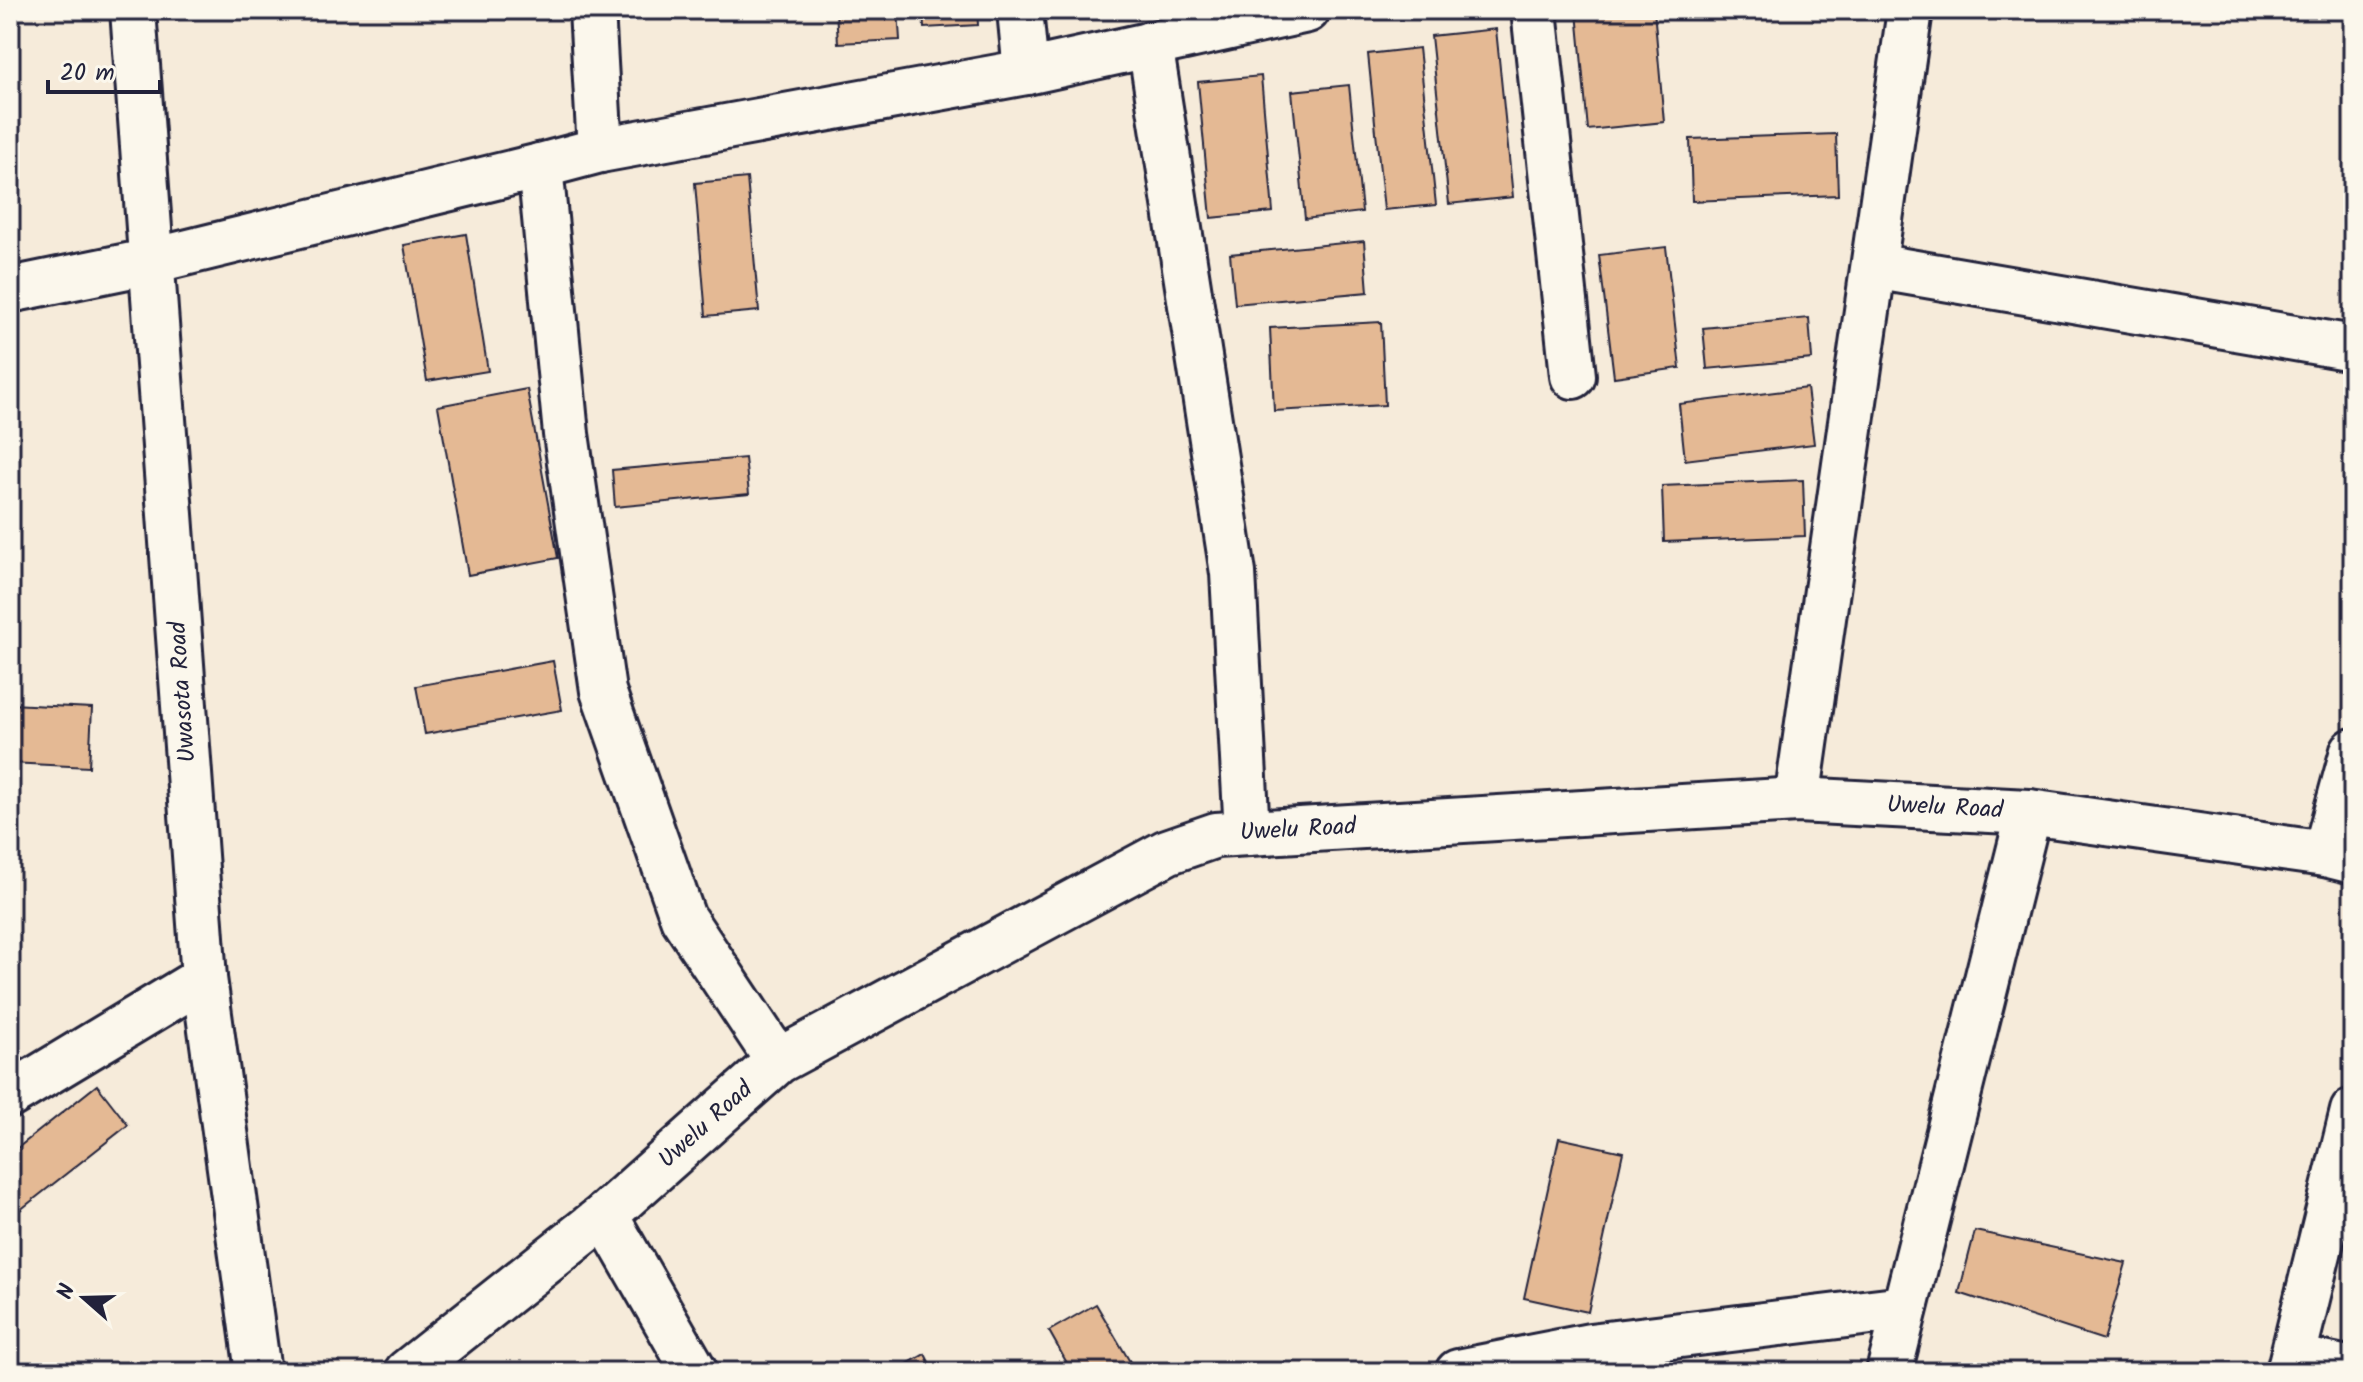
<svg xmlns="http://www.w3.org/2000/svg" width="2363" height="1382" viewBox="0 0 2363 1382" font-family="Kalam,sans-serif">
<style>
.building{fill:#e4b994;stroke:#22223b;stroke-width:2}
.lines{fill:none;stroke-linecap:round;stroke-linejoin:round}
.minor-casing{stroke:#22223b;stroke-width:50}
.tertiary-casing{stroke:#22223b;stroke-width:50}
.minor{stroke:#fbf7ec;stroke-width:44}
.tertiary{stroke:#fbf7ec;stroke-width:44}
.labels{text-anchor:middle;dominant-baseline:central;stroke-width:8;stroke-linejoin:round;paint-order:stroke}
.street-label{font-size:24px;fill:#22223b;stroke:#fbf7ec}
</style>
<rect width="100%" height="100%" fill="#f6ebda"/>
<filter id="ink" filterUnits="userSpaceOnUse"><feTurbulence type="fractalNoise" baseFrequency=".0125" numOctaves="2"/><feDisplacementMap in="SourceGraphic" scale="16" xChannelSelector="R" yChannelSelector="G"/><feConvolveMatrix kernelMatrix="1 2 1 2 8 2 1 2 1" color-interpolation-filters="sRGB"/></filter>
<g filter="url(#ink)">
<g class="building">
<polygon points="836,10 898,10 900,40 838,43"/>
<polygon points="923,10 977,10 978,25 924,28"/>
<polygon points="1601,10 1654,10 1664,122 1588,130 1577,12"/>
<polygon points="1496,29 1513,197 1449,204 1431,36"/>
<polygon points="1419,48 1436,205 1384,210 1368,54"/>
<polygon points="1261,76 1273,212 1211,218 1198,82"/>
<polygon points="1349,85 1362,212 1305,219 1292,91"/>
<polygon points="1836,134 1838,195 1692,201 1690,139"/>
<polygon points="747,178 759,311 706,316 695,183"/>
<polygon points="466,234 488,371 427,381 404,245"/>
<polygon points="1364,241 1368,292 1235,304 1230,254"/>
<polygon points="1666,247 1680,368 1614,377 1599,255"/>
<polygon points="1809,318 1812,359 1707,369 1703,328"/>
<polygon points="1381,322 1385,405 1274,411 1270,328"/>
<polygon points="1807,388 1814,444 1685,460 1679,404"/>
<polygon points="527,389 558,558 468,575 438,406"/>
<polygon points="745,458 749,494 615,507 612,470"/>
<polygon points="1803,480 1805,536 1664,542 1662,486"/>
<polygon points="553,661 562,710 425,734 416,686"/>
<polygon points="10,704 92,708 89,767 10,763"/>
<polygon points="97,1085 128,1125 10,1218 10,1154"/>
<polygon points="1559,1138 1623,1152 1588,1312 1524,1298"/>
<polygon points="1975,1231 2126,1263 2104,1340 1959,1293"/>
<polygon points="1096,1304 1136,1372 1072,1372 1049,1331"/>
<polygon points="925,1354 934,1372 893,1372"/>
</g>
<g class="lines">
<g class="minor-casing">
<g id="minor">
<polyline points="133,10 204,978 258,1372"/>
<polyline points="592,10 600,150"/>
<polyline points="1020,10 1026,72"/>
<polyline points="1534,10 1573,376"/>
<polyline points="1150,44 1233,573 1247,833"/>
<polyline points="540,166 566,434 603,691 683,918 778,1061"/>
<polyline points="1874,266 2353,348"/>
<polyline points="10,290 152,261 540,166 600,150 1026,72 1307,10"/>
<polyline points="1797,800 1910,10"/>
<polyline points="2325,854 2353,751"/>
<polyline points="10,1095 204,978"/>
<polyline points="605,1215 695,1372"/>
<polyline points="2294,1358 2353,1370"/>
<polyline points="1458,1372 1590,1346 1904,1308"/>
<polyline points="1889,1372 2029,812"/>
<polyline points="2289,1372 2353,1111"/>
</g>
</g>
<g class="tertiary-casing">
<polyline id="tertiary" points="407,1372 605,1215 778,1061 1167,852 1216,835 1797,800 2029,812 2325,854 2353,861"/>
</g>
<use href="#minor" class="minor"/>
<use href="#tertiary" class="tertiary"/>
</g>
</g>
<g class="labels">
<g class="street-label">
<text transform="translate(183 692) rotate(-94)">Uwasota Road</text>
<text transform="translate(1945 808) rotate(3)">Uwelu Road</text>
<text transform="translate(1298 830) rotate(-3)">Uwelu Road</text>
<text transform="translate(706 1125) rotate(-42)">Uwelu Road</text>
</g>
</g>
<rect width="2363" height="1382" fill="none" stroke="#fbf7ec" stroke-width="40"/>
<rect x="20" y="20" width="2323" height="1342" fill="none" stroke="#22223b" stroke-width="3" filter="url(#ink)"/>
<g transform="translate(84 1298) rotate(290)" stroke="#fbf7ec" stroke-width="6" paint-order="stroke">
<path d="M0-6L14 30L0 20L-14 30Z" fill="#22223b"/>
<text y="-12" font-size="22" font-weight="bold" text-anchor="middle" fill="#22223b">N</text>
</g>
<path d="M48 80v12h112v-12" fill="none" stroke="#22223b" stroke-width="4"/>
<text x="60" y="80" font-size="24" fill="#22223b" stroke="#fbf7ec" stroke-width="6" paint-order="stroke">20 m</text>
</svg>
